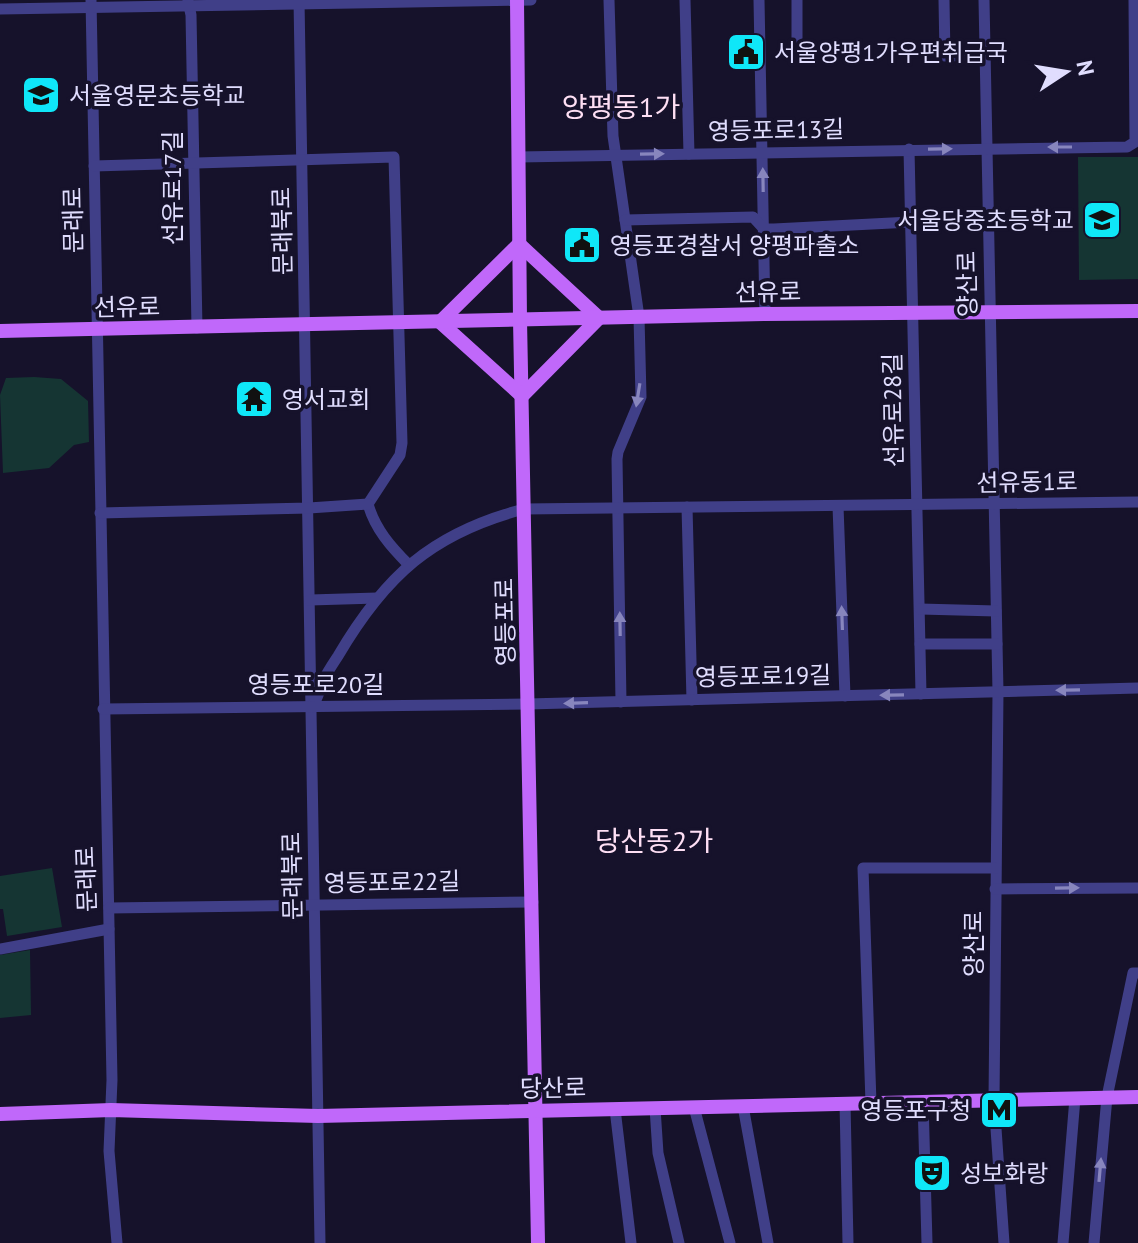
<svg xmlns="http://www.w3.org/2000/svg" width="1138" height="1243" viewBox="0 0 1138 1243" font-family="'PT Sans','Noto Sans KR',sans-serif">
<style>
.green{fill:#153533}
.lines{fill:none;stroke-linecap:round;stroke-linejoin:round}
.minor{stroke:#403f88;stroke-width:11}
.major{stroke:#c068fa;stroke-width:14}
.oneway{fill:#8886bd}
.labels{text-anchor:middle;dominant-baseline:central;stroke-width:7;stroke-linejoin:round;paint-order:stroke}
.poi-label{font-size:24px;fill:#e0ddfe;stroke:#16122b;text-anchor:start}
.street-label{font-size:24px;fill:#e0ddfe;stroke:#16122b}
.quarter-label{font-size:28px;fill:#fedff4;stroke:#16122b}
</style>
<rect width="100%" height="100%" fill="#16122b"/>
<g class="green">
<polygon points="1078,157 1138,157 1138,279 1079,280"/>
<polygon points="34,377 61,379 88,401 89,442 74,445 49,468 3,473 0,395 6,378"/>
<polygon points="52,868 62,927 7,936 3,909 0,909 0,876"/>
<polygon points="30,950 31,1015 0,1018 0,955"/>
</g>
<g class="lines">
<g class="minor">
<polyline points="91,0 112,1080 109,1151 117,1243"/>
<polyline points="299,0 320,1243"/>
<polyline points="609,0 613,136 639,317 641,397 618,452 617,459 621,702"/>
<polyline points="685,0 689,154"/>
<polyline points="759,0 765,314"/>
<polyline points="944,0 945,56 985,55"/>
<polyline points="984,0 998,692 994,1100 1004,1243"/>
<polyline points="188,1 191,15 197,328"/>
<polyline points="0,9 531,0"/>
<polyline points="797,48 797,0"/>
<polyline points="909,149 921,694"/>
<polyline points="518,157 1127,147 1135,142 1134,0"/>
<polyline points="94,166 394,157 402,443 400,455 368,504"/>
<polyline points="625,220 753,217 764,229 774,229 911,222"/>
<path d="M 368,504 C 375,529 391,547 409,565"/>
<polyline points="838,506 845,696"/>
<polyline points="687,507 692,700"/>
<polyline points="100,513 309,508 368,504"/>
<polyline points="310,600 377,598"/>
<polyline points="920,609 996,611"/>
<polyline points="920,644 997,644"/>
<path d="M 313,705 C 318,699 319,691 322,683 C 326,674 332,665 338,656 C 385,576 432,533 524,509 L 1138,502"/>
<polyline points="103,709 528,704 1138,688"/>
<polyline points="995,889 1138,888"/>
<polyline points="109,908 533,902"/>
<polyline points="0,949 109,929"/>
<polyline points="923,1101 927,1243"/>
<polyline points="845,1103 848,1243"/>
<polyline points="871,1103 863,868 995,868"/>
<polyline points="743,1106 768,1243"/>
<polyline points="694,1107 730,1243"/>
<polyline points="655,1108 658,1153 679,1243"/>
<polyline points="615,1109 631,1243"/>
<polyline points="1063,1243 1075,1098"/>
<polyline points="1094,1243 1107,1097 1133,973 1138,973"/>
</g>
<g class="major">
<polyline points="517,0 520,320 538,1243"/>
<polygon points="519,244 599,318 522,396 440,322"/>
<polyline points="0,331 765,314 1138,311"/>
<polyline points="0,1114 111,1110 318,1116 1138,1097"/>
</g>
</g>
<defs><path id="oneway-solid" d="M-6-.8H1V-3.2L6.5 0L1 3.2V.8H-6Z" transform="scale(2)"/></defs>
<g class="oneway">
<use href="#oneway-solid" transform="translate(1060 147) rotate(180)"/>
<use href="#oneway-solid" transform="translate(940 149) rotate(-1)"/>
<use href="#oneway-solid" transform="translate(652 154) rotate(-1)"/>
<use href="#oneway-solid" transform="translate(763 180) rotate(-91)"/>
<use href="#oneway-solid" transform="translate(638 395) rotate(99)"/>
<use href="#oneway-solid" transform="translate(842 618) rotate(-92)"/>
<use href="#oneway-solid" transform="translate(620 624) rotate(-91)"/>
<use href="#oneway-solid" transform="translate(1068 690) rotate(179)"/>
<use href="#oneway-solid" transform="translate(892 695) rotate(179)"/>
<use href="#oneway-solid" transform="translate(576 703) rotate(178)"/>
<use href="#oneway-solid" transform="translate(1067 888) rotate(-1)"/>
<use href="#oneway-solid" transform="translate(1100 1170) rotate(-85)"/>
</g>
<defs>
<g id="civic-square" transform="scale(2)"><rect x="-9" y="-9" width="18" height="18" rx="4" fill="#0fe7f8" stroke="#16122b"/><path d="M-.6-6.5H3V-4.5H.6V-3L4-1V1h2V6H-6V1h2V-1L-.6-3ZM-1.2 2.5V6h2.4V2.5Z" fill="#111"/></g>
<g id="school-square" transform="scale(2)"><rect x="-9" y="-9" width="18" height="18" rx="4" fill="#0fe7f8" stroke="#16122b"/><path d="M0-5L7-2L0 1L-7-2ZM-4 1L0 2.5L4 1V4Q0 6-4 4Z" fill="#111"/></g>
<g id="temple-square" transform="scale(2)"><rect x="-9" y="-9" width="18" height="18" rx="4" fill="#0fe7f8" stroke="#16122b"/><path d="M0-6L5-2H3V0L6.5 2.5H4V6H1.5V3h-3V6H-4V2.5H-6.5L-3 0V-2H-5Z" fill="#111"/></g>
<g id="metro-square" transform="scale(2)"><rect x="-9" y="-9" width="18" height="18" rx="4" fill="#0fe7f8" stroke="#16122b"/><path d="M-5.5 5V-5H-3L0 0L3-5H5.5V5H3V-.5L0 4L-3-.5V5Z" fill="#111"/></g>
<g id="theatre-square" transform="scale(2)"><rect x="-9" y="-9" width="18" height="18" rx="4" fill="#0fe7f8" stroke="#16122b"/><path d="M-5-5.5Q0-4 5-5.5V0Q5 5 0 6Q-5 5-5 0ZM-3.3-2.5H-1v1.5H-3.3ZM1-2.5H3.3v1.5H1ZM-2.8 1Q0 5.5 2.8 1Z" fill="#111"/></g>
</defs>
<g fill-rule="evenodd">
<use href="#civic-square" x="746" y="52"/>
<use href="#school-square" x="41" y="95"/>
<use href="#school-square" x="1102" y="220"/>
<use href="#civic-square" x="582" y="245"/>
<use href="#temple-square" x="254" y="399"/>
<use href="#metro-square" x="999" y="1110"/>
<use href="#theatre-square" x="932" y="1173"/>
</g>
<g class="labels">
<g class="poi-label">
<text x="774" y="52">서울양평1가우편취급국</text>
<text x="69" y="95">서울영문초등학교</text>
<text x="1074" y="220" text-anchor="end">서울당중초등학교</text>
<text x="610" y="245">영등포경찰서 양평파출소</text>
<text x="282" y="399">영서교회</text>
<text x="971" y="1110" text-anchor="end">영등포구청</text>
<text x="960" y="1173">성보화랑</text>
</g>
<g class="street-label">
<text transform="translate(776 130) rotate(-1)">영등포로13길</text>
<text transform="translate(172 188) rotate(-90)">선유로17길</text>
<text transform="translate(73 220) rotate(-91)">문래로</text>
<text transform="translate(282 231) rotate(-91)">문래북로</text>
<text transform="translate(967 284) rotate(-91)">양산로</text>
<text transform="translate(768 292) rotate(-1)">선유로</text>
<text transform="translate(127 307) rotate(-1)">선유로</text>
<text transform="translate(893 410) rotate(-91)">선유로28길</text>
<text transform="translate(1027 482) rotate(-1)">선유동1로</text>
<text transform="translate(505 622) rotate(-91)">영등포로</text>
<text transform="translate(763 676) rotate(-1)">영등포로19길</text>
<text x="316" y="684">영등포로20길</text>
<text transform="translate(292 876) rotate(-91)">문래북로</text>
<text transform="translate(86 879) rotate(-92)">문래로</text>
<text transform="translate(392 882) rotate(-1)">영등포로22길</text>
<text transform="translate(973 944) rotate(-90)">양산로</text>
<text transform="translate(553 1088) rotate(-1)">당산로</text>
</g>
<g class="quarter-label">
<text x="621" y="106">양평동1가</text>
<text x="654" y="840">당산동2가</text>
</g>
</g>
<g transform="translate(1066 72) rotate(78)" stroke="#16122b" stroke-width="6" paint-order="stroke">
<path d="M0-6L14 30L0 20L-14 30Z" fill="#e0ddfe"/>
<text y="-12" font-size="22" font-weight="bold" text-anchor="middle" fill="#e0ddfe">N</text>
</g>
</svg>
